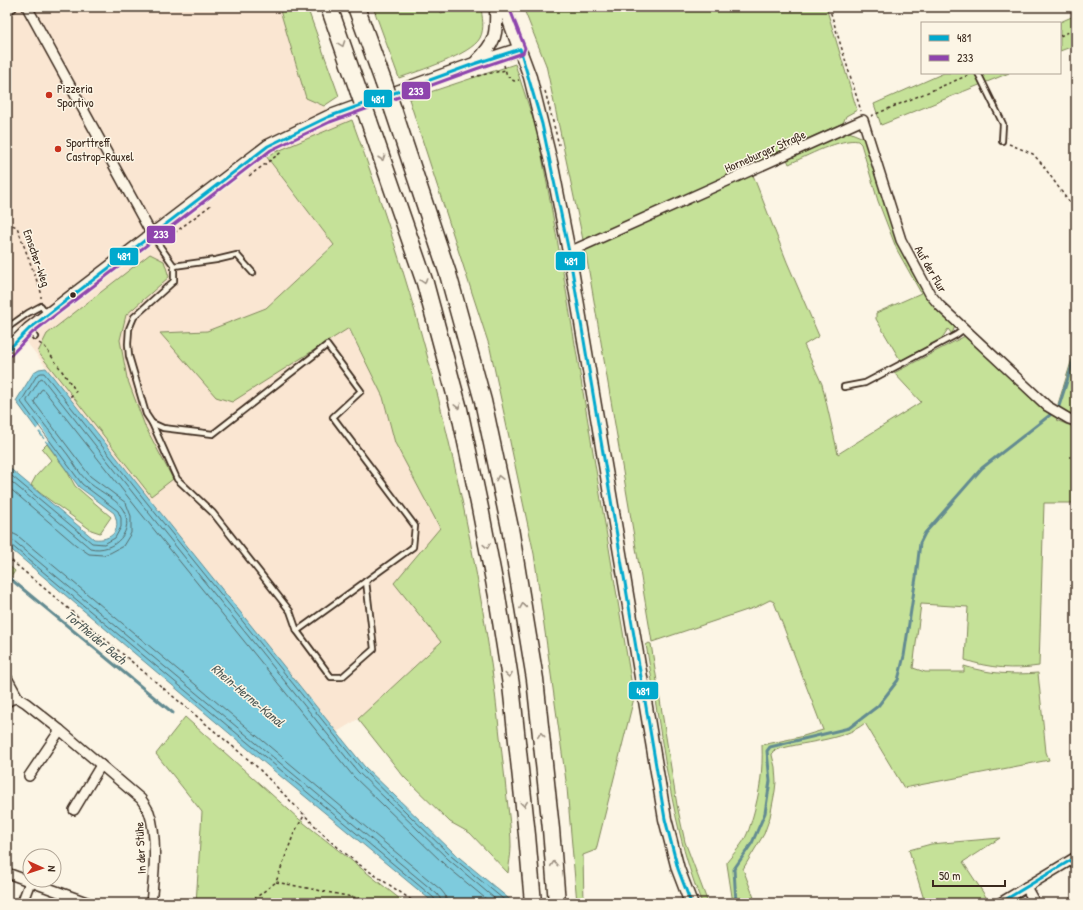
<svg xmlns="http://www.w3.org/2000/svg" width="1083" height="910" viewBox="0 0 1083 910" font-family="'Patrick Hand',sans-serif">
<style>
.built{fill:#fae6d2}
.green{fill:#c5e198;stroke:#80865b}
.water{fill:#7ecbdd;stroke:#638b91}
.pier{fill:#fcf5e5}
.lines{fill:none;stroke-linecap:round;stroke-linejoin:round}
.shore{stroke:#566a6a;stroke-width:1}
.stream{stroke:#638b91;stroke-width:3}
.lane-casing{stroke:#3b2a1e;stroke-width:8}
.street-casing{stroke:#3b2a1e;stroke-width:12}
.secondary-casing{stroke:#3b2a1e;stroke-width:15}
.highway-casing{stroke:#3b2a1e;stroke-width:19}
.path{stroke:#3b2a1e;stroke-width:1.5;stroke-dasharray:3 3;stroke-linecap:butt}
.lane{stroke:#fcf5e5;stroke-width:4.5}
.street{stroke:#fcf5e5;stroke-width:9}
.secondary{stroke:#fcf5e5;stroke-width:12}
.highway{stroke:#fcf5e5;stroke-width:16}
.highway-bridge-casing{stroke:#3b2a1e;stroke-width:19;stroke-linecap:butt}
.highway-bridge{stroke:#fcf5e5;stroke-width:16}
.bus-1-casing{stroke:#fcf5e5;stroke-width:6}
.bus-2-casing{stroke:#fcf5e5;stroke-width:6}
.bus-1{stroke:#00a9ce;stroke-width:3}
.bus-2{stroke:#8e44ad;stroke-width:3}
.oneway{stroke:#9c9082}
.poi-dot{fill:#c8321e;stroke:#fcf5e5;stroke-width:1.5}
.bus-dot{fill:#3b2a1e;stroke:#fcf5e5;stroke-width:1.5}
.labels{text-anchor:middle;dominant-baseline:central;stroke-width:3;stroke-linejoin:round;paint-order:stroke}
.poi-label{font-size:12px;fill:#3b2a1e;stroke:#fcf5e5;text-anchor:start}
.street-label{font-size:12px;fill:#3b2a1e;stroke:#fcf5e5}
.water-label{font-size:13px;font-style:italic;fill:#4f5a57;stroke:#fcf5e5}
.line-badge{stroke:#fcf5e5;stroke-width:1.5}
.badge-label{font-size:11px;text-anchor:middle;font-weight:bold;fill:#fff}
</style>
<rect width="100%" height="100%" fill="#fcf5e5"/>
<filter id="ink" filterUnits="userSpaceOnUse"><feTurbulence type="fractalNoise" baseFrequency=".025" numOctaves="2"/><feDisplacementMap in="SourceGraphic" scale="8" xChannelSelector="R" yChannelSelector="G"/><feConvolveMatrix kernelMatrix="1 2 1 2 8 2 1 2 1" color-interpolation-filters="sRGB"/></filter>
<g filter="url(#ink)">
<polygon class="built" points="7,7 279,7 306,98 352,120 267,156 289,187 334,244 267,308 207,331 161,333 231,402 348,328 383,397 395,443 440,529 394,583 441,642 358,719 337,732 151,501 7,317"/>
<g class="green">
<polygon points="279,7 307,7 339,96 324,106 306,98"/>
<path d="M 373,7 L 431,7 L 432,8 L 438,7 L 441,13 L 461,7 L 481,7 C 482,17 485,28 480,38 C 471,55 418,71 399,78 Z"/>
<path d="M 523,7 L 826,7 L 857,110 L 846,116 L 843,123 L 749,165 L 787,262 L 819,336 L 804,345 L 822,384 L 838,454 L 921,402 L 894,373 L 965,336 L 1058,418 L 1056,420 L 1076,428 L 1076,503 L 1044,503 L 1039,666 C 1013,670 989,668 965,660 L 968,607 L 921,604 L 913,668 L 925,672 L 964,672 L 964,666 C 989,674 1013,675 1038,673 L 1046,752 L 1049,760 L 904,788 L 865,723 C 842,742 801,741 773,751 L 772,755 L 775,767 L 776,782 L 775,791 L 770,817 L 764,834 L 743,869 L 756,903 L 733,903 L 727,864 L 727,862 C 734,853 743,844 747,834 C 750,828 751,822 753,816 C 760,791 763,771 762,745 L 800,737 L 823,730 L 774,602 L 770,600 L 756,607 L 652,642 L 586,254 L 546,65 Z"/>
<polygon points="1076,15 1076,45 1060,51 1060,23 1058,23"/>
<polygon points="515,64 538,134 563,272 634,698 596,850 583,855 584,903 577,903 567,788 534,554 490,348 409,99"/>
<polygon points="944,73 1009,73 881,125 874,104"/>
<path d="M 352,120 C 420,305 467,489 494,684 C 498,716 501,748 505,780 C 507,802 511,825 511,846 C 511,855 509,864 508,873 L 470,833 L 450,822 L 404,777 L 358,719 L 441,642 L 394,583 L 440,528 L 395,443 L 383,397 L 349,328 L 232,402 L 216,397 L 160,333 L 207,331 L 266,308 L 334,245 L 266,156 Z"/>
<path d="M 849,132 L 861,137 L 866,142 L 898,240 L 955,326 L 952,334 L 948,329 L 942,338 L 902,360 L 899,358 L 876,319 L 876,313 L 921,293 L 897,250 L 878,201 L 861,144 L 858,141 C 842,137 805,157 789,164 L 787,159 L 788,158 Z"/>
<polygon points="150,254 164,261 169,277 126,315 120,340 127,378 145,426 173,479 151,496 38,352 47,334"/>
<polygon points="1076,346 1076,415 1061,410 1058,404"/>
<polygon points="47,444 67,471 75,486 111,517 100,533 91,530 40,493 31,485 36,476 51,460 42,449"/>
<polygon points="7,564 15,571 7,583"/>
<path d="M 649,643 L 651,644 L 677,805 L 685,842 L 708,903 L 702,903 C 683,857 674,810 665,761 C 659,724 653,687 647,650 L 646,645 Z"/>
<polygon points="185,717 299,819 405,903 196,903 202,812 156,754"/>
<polygon points="1000,838 963,862 986,897 988,903 925,903 909,850 931,844"/>
</g>
<path class="water" d="M 46,368 L 151,501 L 364,766 L 454,853 L 514,903 L 434,903 L 267,765 L 7,546 L 7,466 L 94,539 C 112,541 122,530 114,513 L 79,487 L 16,401 L 34,372 L 39,369 Z"/>
<polygon class="pier" points="40,425 50,440 47,442 46,440 44,442 42,440 45,438 40,431 37,433 35,431"/>
<g class="lines">
<g class="shore">
<polyline points="7,472 92,543 104,544 115,538 121,527 121,518 118,511 82,484 21,402 37,375 41,373 44,373 148,504 361,768 451,856 508,903"/>
<path d="M 7,478 L 90,548 C 114,554 137,530 122,508 C 115,498 95,489 86,480 C 79,473 74,463 68,455 C 54,437 41,420 27,402 L 27,400 L 40,379 L 42,378 L 144,507 L 358,772 L 448,859 L 500,903"/>
<polyline points="7,486 76,545 89,554 103,555 110,553 123,546 131,533 131,516 126,503 90,476 34,402 41,390 43,389 139,511 353,776 444,864 491,903"/>
<polyline points="7,533 14,534 18,536 441,890 445,895 447,903"/>
<polyline points="7,539 14,541 437,894 440,898 441,903"/>
<polyline points="7,544 11,545 434,898 436,903"/>
</g>
<g class="stream">
<polyline points="1059,406 1076,353"/>
<polyline points="7,576 173,713"/>
<polyline points="736,903 734,869 752,843 765,813 770,781 767,751 770,747 849,728 878,706 898,680 904,656 916,577 920,543 925,533 982,468 1050,415"/>
</g>
<g class="lane-casing">
<g id="lane">
<polyline points="978,73 1003,124 1002,141"/>
<polyline points="152,235 174,266 174,281 134,317 129,329 128,344 129,356 146,414 152,423 163,428 213,434 327,345 361,391 333,417 415,526 413,547 297,631"/>
<polyline points="174,266 216,260 237,255 253,273"/>
<polyline points="7,328 28,313 41,306 47,314"/>
<polyline points="29,329 35,337"/>
<polyline points="844,387 865,383 956,335 964,329"/>
<polyline points="152,423 177,479 213,513 290,611 297,631 331,677 342,677 374,649 366,581"/>
</g>
</g>
<g class="street-casing">
<g id="street">
<polyline points="27,7 152,235"/>
<polyline points="7,10 12,7"/>
<polyline points="569,252 863,120 901,240 930,294 940,306 1047,406 1069,419 1076,421"/>
<polyline points="7,678 18,698"/>
<path d="M 7,702 L 12,699 L 18,698 L 26,703 L 60,730 L 141,799 C 144,803 147,808 149,812 C 158,837 154,877 151,903"/>
<polyline points="29,776 60,730"/>
<polyline points="74,810 101,765"/>
<polyline points="7,873 89,903"/>
<polyline points="1026,887 1035,903"/>
<polyline points="22,903 30,882"/>
<polyline points="1000,903 1076,857"/>
</g>
</g>
<g class="secondary-casing">
<g id="secondary">
<polyline points="504,7 530,77 552,166 569,252 665,819 678,869 691,903"/>
<path d="M 477,61 C 496,42 497,34 496,7"/>
<polyline points="7,351 29,329 268,146 328,117 474,64 520,49"/>
</g>
</g>
<g class="highway-casing">
<g id="highway">
<polyline points="329,7 358,90"/>
<polyline points="356,7 383,81"/>
<polyline points="394,112 448,274 483,401 510,528 535,679 551,829 557,903"/>
<polyline points="369,121 425,283 459,409 480,508 497,596 511,685 527,835 533,903"/>
</g>
</g>
<g class="path">
<polyline points="829,7 861,111"/>
<polyline points="1060,36 1076,29"/>
<polyline points="504,65 507,76 514,81 519,80"/>
<polyline points="472,77 506,70"/>
<polyline points="545,91 559,145"/>
<polyline points="871,116 971,74"/>
<polyline points="1009,144 1033,154 1042,164 1076,212"/>
<polyline points="249,176 283,151"/>
<polyline points="7,223 17,227 41,292 41,298"/>
<polyline points="165,240 211,205"/>
<polyline points="39,343 45,347 76,391 69,398"/>
<polyline points="7,557 256,766 329,840 357,863 416,903"/>
<polyline points="276,882 383,903"/>
<polyline points="249,903 276,882 294,833 305,814"/>
</g>
<use href="#lane" class="lane"/>
<use href="#street" class="street"/>
<use href="#secondary" class="secondary"/>
<use href="#highway" class="highway"/>
<g class="highway-bridge-casing">
<g id="highway-bridge">
<polyline points="383,81 394,112"/>
<polyline points="358,90 369,121"/>
</g>
</g>
<use href="#highway-bridge" class="highway-bridge"/>
<g class="bus-1-casing">
<g id="bus-1">
<polyline points="520,49 542,124 569,252 665,819 678,869 691,903"/>
<polyline points="7,351 29,329 268,146 328,117 474,64 520,49"/>
<polyline points="1000,903 1076,857"/>
</g>
</g>
<g class="bus-2-casing">
<polyline id="bus-2" points="11,355 32,333 271,150 330,122 476,69 523,53 525,48 509,7"/>
</g>
<use href="#bus-1" class="bus-1"/>
<use href="#bus-2" class="bus-2"/>
</g>
<defs><path id="oneway-chevron" d="M-2-3.5L2.5 0L-2 3.5" fill="none" stroke-width="1.6" stroke-linecap="round" stroke-linejoin="round"/></defs>
<g class="oneway">
<use href="#oneway-chevron" transform="translate(342 44) rotate(70)"/>
<use href="#oneway-chevron" transform="translate(382 158) rotate(71)"/>
<use href="#oneway-chevron" transform="translate(424 281) rotate(72)"/>
<use href="#oneway-chevron" transform="translate(458 406) rotate(76)"/>
<use href="#oneway-chevron" transform="translate(499 478) rotate(-102)"/>
<use href="#oneway-chevron" transform="translate(487 546) rotate(80)"/>
<use href="#oneway-chevron" transform="translate(523 606) rotate(-99)"/>
<use href="#oneway-chevron" transform="translate(509 675) rotate(81)"/>
<use href="#oneway-chevron" transform="translate(541 735) rotate(-96)"/>
<use href="#oneway-chevron" transform="translate(524 804) rotate(84)"/>
<use href="#oneway-chevron" transform="translate(554 864) rotate(-95)"/>
</g>
</g>
<g class="poi-dot">
<circle cx="49" cy="95" r="4"/>
<circle cx="58" cy="149" r="4"/>
</g>
<circle class="bus-dot" cx="73" cy="295" r="3.5"/>
<g class="labels">
<g class="poi-label">
<text x="57" y="88">Pizzeria<tspan x="57" dy="14">Sportivo</tspan></text>
<text x="66" y="142">Sporttreff<tspan x="66" dy="14">Castrop-Rauxel</tspan></text>
</g>
<g class="street-label">
<text transform="translate(765 151) rotate(-24)">Horneburger Straße</text>
<text transform="translate(37 258) rotate(71)">Emscher-Weg</text>
<text transform="translate(931 269) rotate(60)">Auf der Flur</text>
<text transform="translate(140 848) rotate(-93)">In der Stühe</text>
</g>
<g class="water-label">
<text transform="translate(96 637) rotate(40)">Torfheider Bach</text>
<text transform="translate(248 695) rotate(40)">Rhein-Herne-Kanal</text>
</g>
</g>
<g class="line-badge">
<rect x="401" y="81" width="30" height="19" rx="4" fill="#8e44ad"/>
<rect x="363" y="89" width="30" height="19" rx="4" fill="#00a9ce"/>
<rect x="146" y="225" width="30" height="19" rx="4" fill="#8e44ad"/>
<rect x="109" y="247" width="30" height="19" rx="4" fill="#00a9ce"/>
<rect x="555" y="251" width="31" height="20" rx="4" fill="#00a9ce"/>
<rect x="628" y="681" width="31" height="19" rx="4" fill="#00a9ce"/>
</g>
<g class="badge-label">
<text x="416" y="95">233</text>
<text x="378" y="103">481</text>
<text x="161" y="238">233</text>
<text x="124" y="260">481</text>
<text x="571" y="265">481</text>
<text x="643" y="695">481</text>
</g>
<rect width="1083" height="910" fill="none" stroke="#fcf5e5" stroke-width="24"/>
<rect x="12" y="12" width="1059" height="886" fill="none" stroke="#3b2a1e" stroke-width="1.5" filter="url(#ink)"/>
<rect x="921" y="22" width="140" height="52" fill="#fcf5e5" stroke="#afa495"/>
<rect x="929" y="35" width="20" height="6" fill="#00a9ce" stroke="#afa495"/>
<text x="957" y="42" font-size="12" fill="#3b2a1e">481</text>
<rect x="929" y="55" width="20" height="6" fill="#8e44ad" stroke="#afa495"/>
<text x="957" y="62" font-size="12" fill="#3b2a1e">233</text>
<g transform="translate(42 868) rotate(93)"><circle r="19" fill="#fcf5e5" stroke="#afa495"/>
<path d="M0-3L7 15L0 10L-7 15Z" fill="#c8321e"/>
<text y="-6" font-size="11" font-weight="bold" text-anchor="middle" fill="#3b2a1e">N</text>
</g>
<path d="M933 880v6h72v-6" fill="none" stroke="#3b2a1e" stroke-width="2"/>
<text x="939" y="880" font-size="12" fill="#3b2a1e" stroke="#fcf5e5" stroke-width="3" paint-order="stroke">50 m</text>
</svg>
